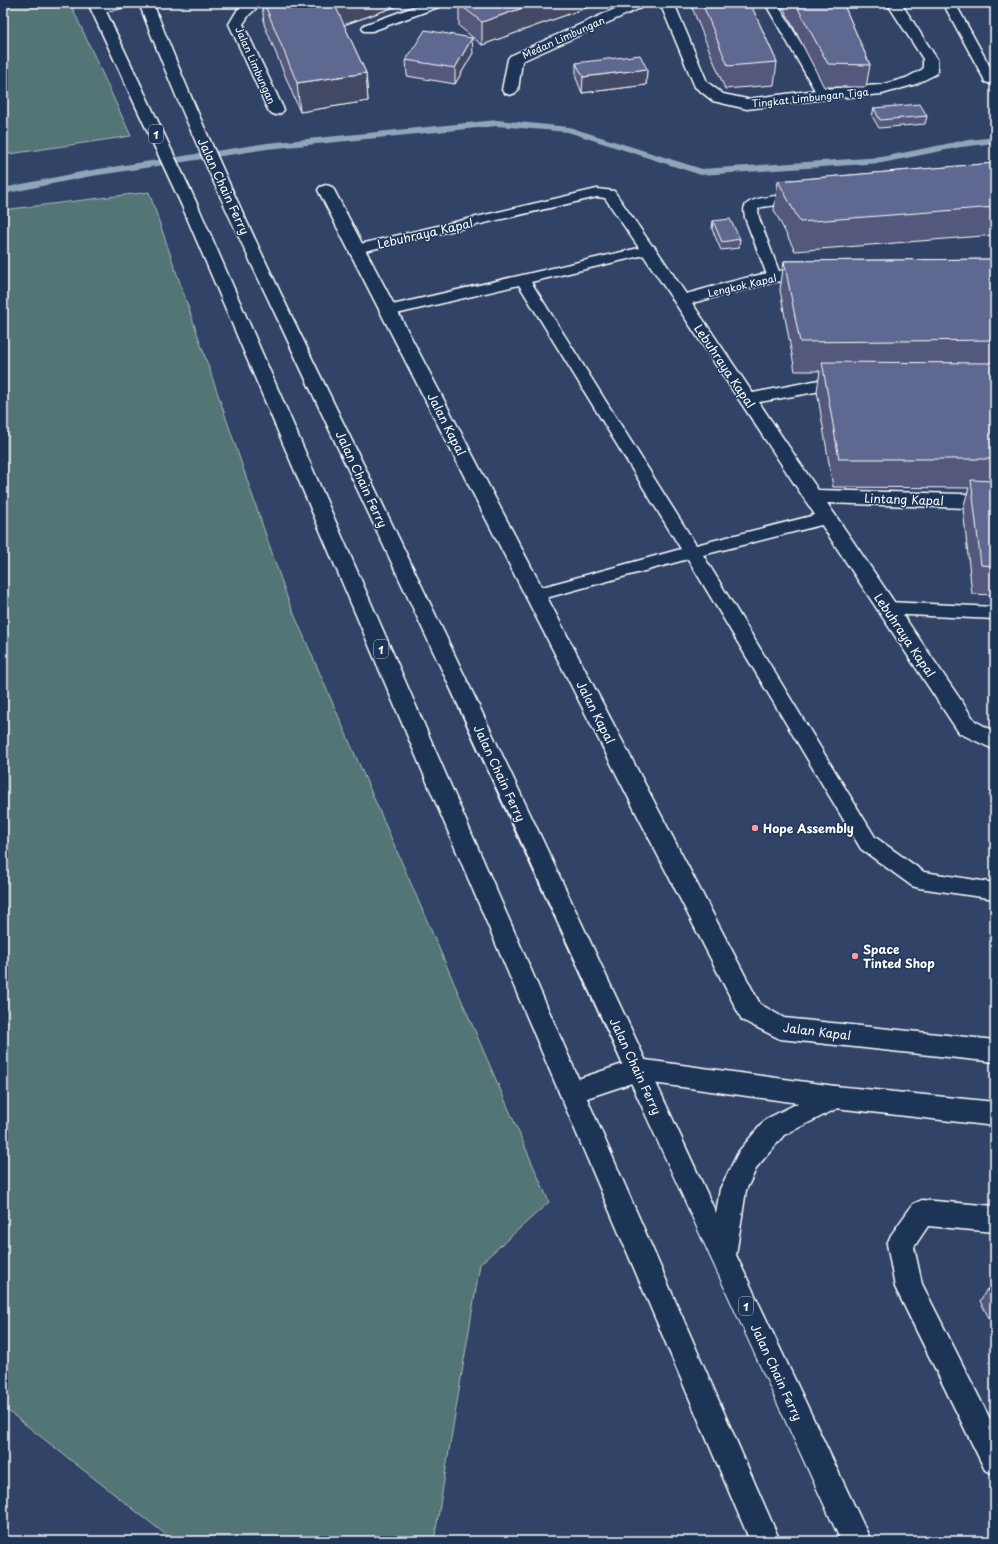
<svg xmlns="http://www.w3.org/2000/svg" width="998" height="1544" viewBox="0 0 998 1544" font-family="'Playpen Sans',sans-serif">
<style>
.green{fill:#537575;stroke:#a9baba}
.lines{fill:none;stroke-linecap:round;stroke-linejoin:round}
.stream{fill:#8fa6ba;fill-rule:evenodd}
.lane-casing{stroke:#fff;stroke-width:3}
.street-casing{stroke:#fff;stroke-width:3}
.highway-casing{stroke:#fff;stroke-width:3}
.lane{fill:#1d3557;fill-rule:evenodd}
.street{fill:#1d3557;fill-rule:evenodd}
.highway{fill:#1d3557;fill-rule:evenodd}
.wall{fill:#52597c;stroke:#fff}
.shaded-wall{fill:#424965;stroke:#fff}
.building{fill:#5f6890;stroke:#fff}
.poi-dot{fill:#ff9aa2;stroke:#1d3557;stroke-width:1.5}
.labels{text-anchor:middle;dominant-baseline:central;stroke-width:3;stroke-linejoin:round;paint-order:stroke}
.far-street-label{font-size:10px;fill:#fff;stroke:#1d3557}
.shield{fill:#1d3557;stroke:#bbc2cd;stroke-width:1}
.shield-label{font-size:11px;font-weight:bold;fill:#fff}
.street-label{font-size:12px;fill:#fff;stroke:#1d3557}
.poi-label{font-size:12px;font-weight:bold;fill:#fff;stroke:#1d3557;text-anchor:start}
</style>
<rect width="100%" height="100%" fill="#314468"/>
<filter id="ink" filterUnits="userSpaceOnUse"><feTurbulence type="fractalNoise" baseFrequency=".025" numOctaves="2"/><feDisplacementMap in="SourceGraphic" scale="8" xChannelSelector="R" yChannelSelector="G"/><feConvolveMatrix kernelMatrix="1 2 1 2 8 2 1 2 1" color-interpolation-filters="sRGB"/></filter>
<g filter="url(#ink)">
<g class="green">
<polygon points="3,3 70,3 131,136 3,155"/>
<polygon points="149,192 288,600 549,1202 480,1264 434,1541 174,1541 3,1407 3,210"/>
</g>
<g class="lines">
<polygon class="stream" points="497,120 569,127 702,169 882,157 961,141 995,137 995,143 961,147 882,163 701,175 568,132 497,126 267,149 86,177 3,194 3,188 86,171 267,143"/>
<g class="lane-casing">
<g id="lane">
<polygon points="425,3 443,3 441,6 372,31 364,31 362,28 364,25"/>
<polygon points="765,3 777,3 831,94 829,97 819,97 817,94"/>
<polygon points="943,3 955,3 995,76 995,85 985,82 984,79"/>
<polygon points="597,189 614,191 655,250 653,253 531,282 696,545 827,512 833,514 835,518 833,522 703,555 875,837 924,872 995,883 995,899 919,888 912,886 861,849 688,559 535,601 529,599 526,595 529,591 535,589 681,549 519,285 388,316 383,314 381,311 383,308 388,306 639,248 605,198 597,197 356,253 351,252 349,249 351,246 356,245"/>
<path d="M 800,194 L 805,195 L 807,198 L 805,201 L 762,207 L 758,209 L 759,218 L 781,277 L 779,280 L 774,281 L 769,280 L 745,218 C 745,214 743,209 745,206 C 751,196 789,195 800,194 Z"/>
<polygon points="843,377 849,378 851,382 849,386 748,404 742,403 740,399 742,395 748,394 829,378"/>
<polygon points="887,602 995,607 995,619 887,614 881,613 878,608 881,603"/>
</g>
</g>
<g class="street-casing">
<g id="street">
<polygon points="105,3 131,3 129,6 98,13 93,12 91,9 93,6"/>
<polygon points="246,3 262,3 249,15 243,24 284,110 281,113 276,115 271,113 268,110 229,24 238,9"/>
<polygon points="628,3 647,3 645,6 522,61 518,90 515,93 510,95 505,93 502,90 508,59 510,56"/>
<polygon points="660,3 674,3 707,82 723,94 747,99 824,89 881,85 906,78 923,69 923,59 887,3 901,3 937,59 938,71 936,74 916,84 882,94 824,99 747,109 713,101 695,87"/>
<polygon points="326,185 332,187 334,190 760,1004 784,1018 995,1040 995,1062 780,1039 742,1020 318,190 320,187"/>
<path d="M 648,245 L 654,246 L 686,294 C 717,286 788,263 817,270 L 819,274 L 817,278 L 774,282 L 692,303 L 818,490 L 995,495 L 995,509 L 827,503 L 975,721 L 995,732 L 995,750 L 959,733 L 640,250 L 642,246 Z"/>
<polygon points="638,1059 835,1086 995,1102 995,1126 835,1108 638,1081 572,1103 563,1100 559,1092 563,1084"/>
<polygon points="922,1200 995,1206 995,1232 928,1226 914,1247 922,1284 995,1429 995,1474 985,1470 895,1287 887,1244 891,1235 913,1204"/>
</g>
</g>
<g class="highway-casing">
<g id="highway">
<polygon points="88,3 102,3 198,206 780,1541 750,1541 182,206"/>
<path d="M 139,3 L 153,3 C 218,172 301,334 379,497 C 493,734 606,973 716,1213 L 720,1189 L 739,1151 L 766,1119 L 826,1089 L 835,1086 L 844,1089 L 848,1097 L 844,1105 L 784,1135 L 757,1167 L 746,1190 L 736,1255 L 871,1541 L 841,1541 C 706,1251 576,958 441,668 C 387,553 333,437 279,322 C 229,217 180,112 139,3 Z"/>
</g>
</g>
<use href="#lane" class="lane"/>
<use href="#street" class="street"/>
<use href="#highway" class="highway"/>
</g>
<g class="wall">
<polygon points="262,3 406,3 344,25 366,73 368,101 300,112 264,24"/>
<polygon points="600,3 482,45 459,26 459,4"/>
<polygon points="692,3 750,3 777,62 774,85 725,89 691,5"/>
<polygon points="781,3 843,3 870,65 866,87 824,87"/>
<polygon points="473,53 455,84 407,76 406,60"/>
<polygon points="576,63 647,69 646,85 582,93 576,78"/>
<polygon points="874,108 927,116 925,124 879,128 872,116"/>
<polygon points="995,163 995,235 795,251 774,210 778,181"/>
<polygon points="713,221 740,239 739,248 721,250 712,229"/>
<polygon points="995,259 995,595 972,594 963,508 969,488 833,487 817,391 820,371 795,371 780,290 784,261"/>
<polygon points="995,617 995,633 994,621"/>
<polygon points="987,1289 995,1290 995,1329 980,1301"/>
</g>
<g class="shaded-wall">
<polygon points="333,3 406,3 335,28"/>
<polygon points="537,3 600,3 482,45 482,22"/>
<polygon points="472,38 473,53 455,84 455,68"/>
<polygon points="647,69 646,85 582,93 583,77"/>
<polygon points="366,73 368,101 300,112 297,83"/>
</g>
<g class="building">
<polygon points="264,3 334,3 366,73 297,83"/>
<polygon points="462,3 537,3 482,22 459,4"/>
<polygon points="702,3 750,3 777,62 728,66"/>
<polygon points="795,3 843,3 870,65 828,64"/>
<polygon points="425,30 472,38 455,68 406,60"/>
<polygon points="640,55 647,69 583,77 576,63"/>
<polygon points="920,104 927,116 880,120 874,108"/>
<polygon points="995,163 995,207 800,222 778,181"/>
<polygon points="730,219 740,239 722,242 713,221"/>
<polygon points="995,259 995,340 800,342 784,261"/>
<polygon points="822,362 995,363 995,459 839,459"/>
<polygon points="971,480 995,481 995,566 981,565"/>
<polygon points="987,1289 995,1290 995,1305"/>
</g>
</g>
<g class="poi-dot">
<circle cx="755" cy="828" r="4"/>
<circle cx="855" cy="956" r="4"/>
</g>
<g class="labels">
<g class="far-street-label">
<text transform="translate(563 37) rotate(-24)">Medan Limbungan</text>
<text transform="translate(256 65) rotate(66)">Jalan Limbungan</text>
<text transform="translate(810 97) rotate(-6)">Tingkat Limbungan Tiga</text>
<text transform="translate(742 285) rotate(-13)">Lengkok Kapal</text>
</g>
<g class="shield">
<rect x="149" y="125" width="14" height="18" rx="3"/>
<rect x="374" y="640" width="14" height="18" rx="3"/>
<rect x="739" y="1297" width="14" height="18" rx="3"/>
</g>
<g class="shield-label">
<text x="156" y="134">1</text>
<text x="381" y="649">1</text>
<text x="746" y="1306">1</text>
</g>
<g class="street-label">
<text transform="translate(224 186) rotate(65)">Jalan Chain Ferry</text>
<text transform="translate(425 233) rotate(-13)">Lebuhraya Kapal</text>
<text transform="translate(725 366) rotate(56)">Lebuhraya Kapal</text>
<text transform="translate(447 424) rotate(63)">Jalan Kapal</text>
<text transform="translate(362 479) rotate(65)">Jalan Chain Ferry</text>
<text transform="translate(904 499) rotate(2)">Lintang Kapal</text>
<text transform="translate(905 635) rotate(56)">Lebuhraya Kapal</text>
<text transform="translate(596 712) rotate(63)">Jalan Kapal</text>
<text transform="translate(500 773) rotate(65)">Jalan Chain Ferry</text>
<text transform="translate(817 1031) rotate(7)">Jalan Kapal</text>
<text transform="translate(636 1066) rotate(65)">Jalan Chain Ferry</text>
<text transform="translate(777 1372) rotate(65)">Jalan Chain Ferry</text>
</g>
<g class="poi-label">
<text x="763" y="828">Hope Assembly</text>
<text x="863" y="949">Space<tspan x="863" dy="14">Tinted Shop</tspan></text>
</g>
</g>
<rect width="998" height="1544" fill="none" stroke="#1d3557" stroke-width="16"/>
<rect x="8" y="8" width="982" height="1528" fill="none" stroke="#fff" stroke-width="1.5" filter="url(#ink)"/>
</svg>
